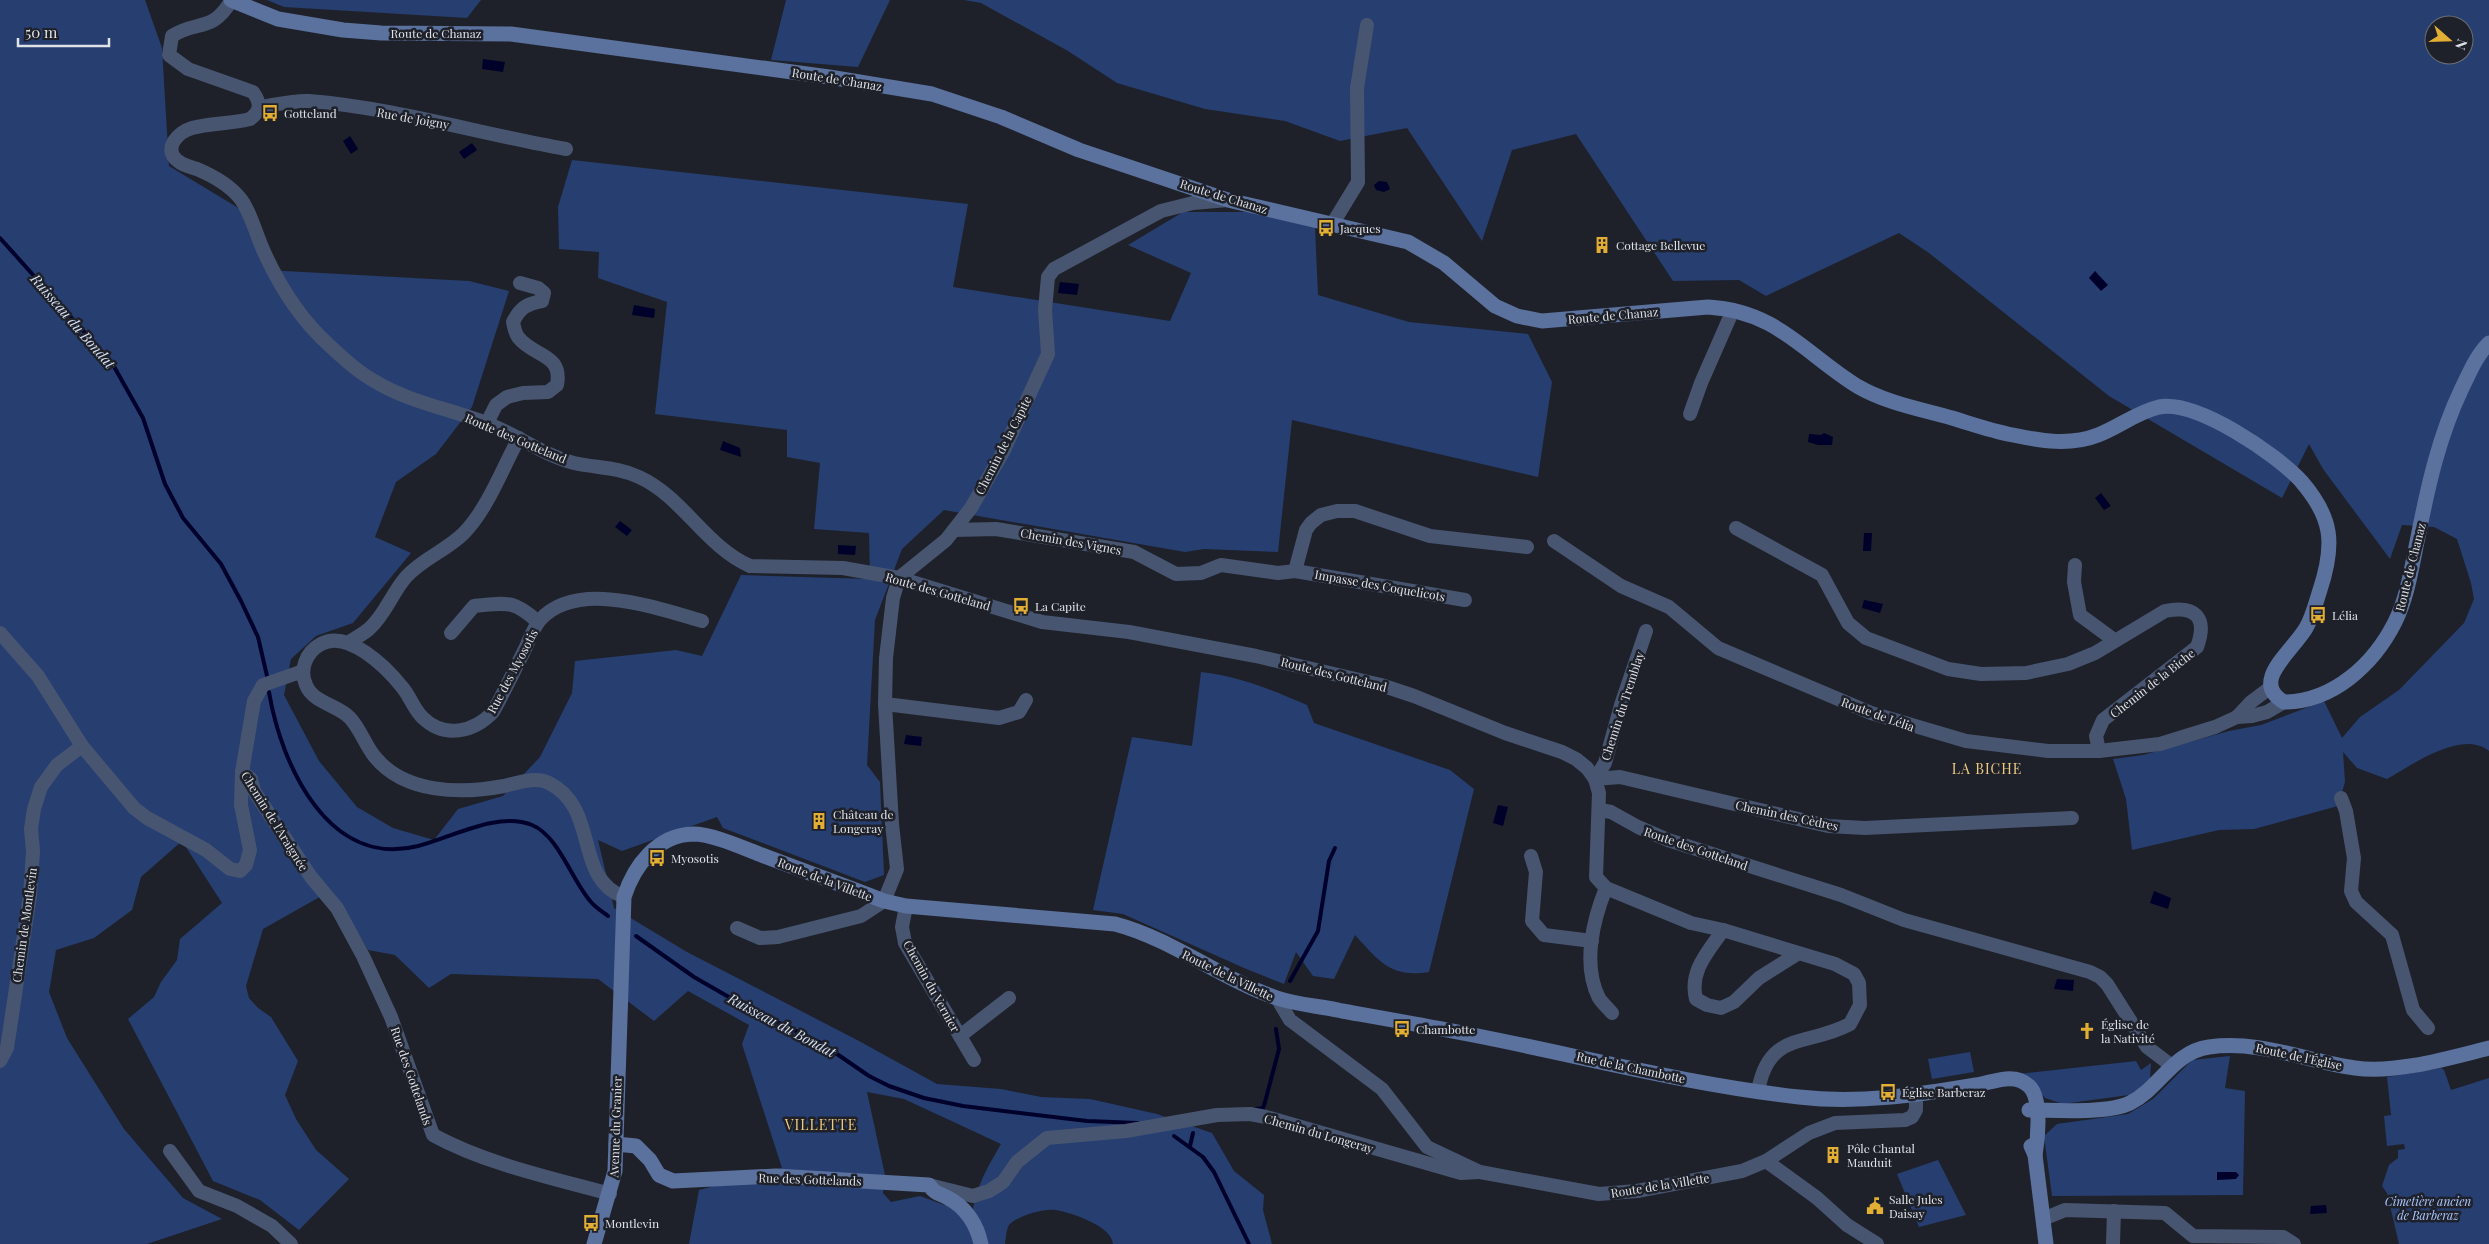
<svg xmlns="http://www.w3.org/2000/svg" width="2489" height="1244" viewBox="0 0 2489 1244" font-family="'Playfair Display',serif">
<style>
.green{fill:#273e71;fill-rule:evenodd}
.water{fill:#00012b}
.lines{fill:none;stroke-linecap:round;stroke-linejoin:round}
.stream{stroke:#00012b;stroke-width:4}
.street{stroke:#475571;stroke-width:14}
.secondary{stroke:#5b719e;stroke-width:15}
.labels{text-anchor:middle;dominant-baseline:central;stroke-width:5;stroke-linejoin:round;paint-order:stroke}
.street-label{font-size:12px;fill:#dfe2e7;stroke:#1e2129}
.poi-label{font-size:12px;fill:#dfe2e7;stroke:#1e2129;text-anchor:start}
.park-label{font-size:12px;font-style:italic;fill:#abc7ff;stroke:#1e2129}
.water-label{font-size:14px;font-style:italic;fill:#d7e1f4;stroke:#1e2129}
.neighbourhood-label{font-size:14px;letter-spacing:1px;fill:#eec981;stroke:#1e2129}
</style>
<rect width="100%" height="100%" fill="#1e2129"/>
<g class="green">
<path d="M 0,0 L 145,0 L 162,48 L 169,166 L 240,209 L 266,270 L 469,281 L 509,291 L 472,407 L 436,454 L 396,482 L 375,537 L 411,553 L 353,623 L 316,636 L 291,659 L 284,695 L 319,761 L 357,807 L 393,828 L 434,840 L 458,809 L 503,796 L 540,757 L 572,693 L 575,661 L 676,650 L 702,656 L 741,575 L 870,579 L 869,533 L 814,529 L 820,463 L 787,457 L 787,430 L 655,414 L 667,302 L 598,278 L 599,252 L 559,249 L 558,207 L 572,160 L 968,204 L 953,287 L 1170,321 L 1191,273 L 1128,245 L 1183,212 L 1264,212 L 1315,227 L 1318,295 L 1409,322 L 1528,334 L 1552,382 L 1538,477 L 1292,420 L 1278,552 L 1204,549 L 1185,552 L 944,510 L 902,549 L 875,620 L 867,765 L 880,782 L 884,875 L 865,882 L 723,828 L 717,817 L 622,851 L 598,840 L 614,908 L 687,952 L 859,1041 L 937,1084 L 1001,1089 L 1041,1097 L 1090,1099 L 1157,1114 L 1212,1133 L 1234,1171 L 1264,1195 L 1263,1210 L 1272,1244 L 1113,1244 C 1112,1226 1072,1213 1056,1210 C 1044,1208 1017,1216 1009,1225 C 1006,1230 1006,1239 1005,1244 L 689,1244 L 699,1190 L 782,1168 L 742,1044 L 749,1025 L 688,991 L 654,1021 L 598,979 L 451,974 L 429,988 L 395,955 L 368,950 L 348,916 L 325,894 L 263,929 L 246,986 L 249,998 L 258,1008 L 271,1017 L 298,1061 L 285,1095 L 296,1119 L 316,1150 L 349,1179 L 299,1230 L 260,1200 L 213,1181 L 128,1019 L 154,997 L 161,982 L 177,960 L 180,939 L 222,903 L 182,841 L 141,877 L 132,910 L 94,938 L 56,950 L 49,992 L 67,1038 L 124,1129 L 183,1198 L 222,1219 L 147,1244 L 0,1244 ZM 867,1092 L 904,1099 L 1001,1144 C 986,1170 972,1193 972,1224 L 950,1207 L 920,1196 L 891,1202 L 883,1193 L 885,1175 Z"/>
<polygon points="267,0 481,0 467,18 284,7"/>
<polygon points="786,0 890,0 858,67 771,60"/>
<path d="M 964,0 L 2489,0 L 2489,751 C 2462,729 2412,765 2387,779 L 2357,768 L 2343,752 L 2345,782 L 2338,806 L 2254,829 L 2219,830 L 2132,850 L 2126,799 L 2113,759 L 2143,755 L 2229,731 L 2261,725 L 2324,701 L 2342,738 L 2360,717 L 2399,690 L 2464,623 L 2474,599 L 2471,583 L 2457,539 L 2434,527 L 2402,525 L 2390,559 L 2323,469 L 2309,444 L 2282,498 L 2109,396 L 1929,253 L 1899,233 L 1766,296 L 1739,280 L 1673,281 L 1576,134 L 1512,150 L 1482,241 L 1407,128 L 1340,141 L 1285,121 L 1205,109 L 1117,83 L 1068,51 L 981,3 ZM 2434,25 L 2464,25 L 2464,55 L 2434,55 Z"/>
<path d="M 1201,672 C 1239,676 1272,690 1307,705 L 1314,723 L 1450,770 L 1474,789 L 1429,972 C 1390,978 1379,961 1355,935 L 1334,979 L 1313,976 L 1296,952 L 1284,984 L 1244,968 L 1123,914 L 1093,910 L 1132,737 L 1192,746 Z"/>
<polygon points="1970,1052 1974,1072 1932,1079 1928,1059"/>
<polygon points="2230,1056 2225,1088 2245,1091 2243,1195 2052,1196 2044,1136 2057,1124 2128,1114 2153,1099 2192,1060"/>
<polygon points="2136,1061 2141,1070 2151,1063 2150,1079 2144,1087 2129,1095 2070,1103 2060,1103 2045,1098 2034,1085 2019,1074"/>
<polygon points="2441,1068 2444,1070 2451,1090 2489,1078 2489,1244 2399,1244 2387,1193 2382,1186 2389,1165 2398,1158 2398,1150 2405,1149 2404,1144 2387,1146 2384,1116 2391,1115 2387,1077"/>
<polygon points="1938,1160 1966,1215 1919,1227 1897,1174"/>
</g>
<g class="water">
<polygon points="483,59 505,62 503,72 482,69"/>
<polygon points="350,136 358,149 351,154 343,141"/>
<polygon points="472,143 477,150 464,159 459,152"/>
<polygon points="1379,181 1387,182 1390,189 1384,192 1376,190 1374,185"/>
<polygon points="2095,271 2108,285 2101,291 2089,278"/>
<polygon points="1060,282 1079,284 1077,295 1058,293"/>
<polygon points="634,305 655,309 654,318 632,315"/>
<polygon points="1824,433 1833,437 1832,445 1818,445 1808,442 1809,434 1821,435"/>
<polygon points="723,441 740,448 741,457 720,450"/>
<polygon points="2101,493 2111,506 2104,510 2095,498"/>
<polygon points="620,521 632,530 627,536 615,527"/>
<polygon points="1864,533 1872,533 1871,551 1863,551"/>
<polygon points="838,545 856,546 855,555 838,554"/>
<polygon points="1864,600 1883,604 1880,613 1862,608"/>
<polygon points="906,735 922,737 921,746 904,744"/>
<polygon points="1498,805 1508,807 1503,826 1493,823"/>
<polygon points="2154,891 2171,898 2168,909 2150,903"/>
<polygon points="2057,979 2074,980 2073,991 2054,989"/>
<polygon points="2217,1172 2236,1172 2239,1175 2236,1179 2217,1180"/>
<polygon points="2326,1205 2327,1213 2310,1214 2311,1206"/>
</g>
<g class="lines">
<g class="stream">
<polyline points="0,238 112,363 143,418 165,484 183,518 221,564 241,601 258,637 267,676"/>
<path d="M 269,692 C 281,764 328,869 418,846 C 451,838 497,811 532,825 C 559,836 572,881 591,902 C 596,908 603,912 608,916"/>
<polyline points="636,936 694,977 748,1008 821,1043 869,1076 889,1086 924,1098 963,1106 1087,1121 1138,1123"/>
<polyline points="1290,981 1318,931 1329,861 1335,848"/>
<polyline points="1256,1109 1263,1108 1265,1102 1279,1049 1276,1029"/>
<polyline points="1174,1136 1203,1157 1214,1172 1249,1244"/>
<polyline points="1190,1146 1193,1133"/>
</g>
<g class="street">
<path d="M 231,1 C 212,33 197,20 172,36 L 169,55 L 188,69 L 253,92 C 261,103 261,111 250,119 C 231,124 210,123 192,128 C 178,132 162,149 178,161 C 184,166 191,167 197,169 C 211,175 229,185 239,197 C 250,209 257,238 265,254 C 281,289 301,320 330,346 C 344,359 359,373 376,382 C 409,402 450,409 486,423 C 516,434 543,455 574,463 C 596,468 618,467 639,477 C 683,497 705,546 750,566 L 843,568 L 899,578 L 1042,622 L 1129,632 L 1256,656 L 1381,685 L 1414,696 L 1505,733 L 1562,752 L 1576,759 L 1587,768 L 1595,779 L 1599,793 L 1596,877 L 1606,888 L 1691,923 L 1723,930 L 1835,964 L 1854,974 L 1859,983 L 1860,1005 L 1850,1024 C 1807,1047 1769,1030 1758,1091"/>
<path d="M 260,107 C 275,105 293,100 309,101 C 396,108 480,134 566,149"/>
<polyline points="1333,223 1358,182 1357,88 1367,25"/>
<polyline points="1690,414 1701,383 1733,310"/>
<path d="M 487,423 L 496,405 L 507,397 L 523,393 L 548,392 L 557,385 C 563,353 533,357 518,337 C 515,333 514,327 513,322 C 520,308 526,304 542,301 L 544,293 L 538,288 L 520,283"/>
<path d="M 1736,528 L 1822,575 L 1848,623 L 1866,638 L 1948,669 L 1981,674 L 2026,673 L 2068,664 L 2095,653 L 2165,611 C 2195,605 2208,617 2197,647 L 2103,720 L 2096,736 L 2099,751"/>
<polyline points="954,530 996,529 1134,552 1176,574 1201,573 1221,565 1278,573 1295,571 1306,530 1311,523 1321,515 1337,511 1355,511 1430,536 1527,547"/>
<polyline points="1554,541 1621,586 1669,607 1718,648 1871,713 1966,741 2048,751 2099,751 2125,748 2160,744 2215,727 2237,717 2252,716 2267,712 2284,702"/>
<polyline points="2075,565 2074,582 2080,615 2114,640"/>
<polyline points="1295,571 1465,600"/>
<polyline points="0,633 38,676 82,746 134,808 147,818 206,850 230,869 240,871 246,865 250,850 241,805 242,772"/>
<path d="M 451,633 L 474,606 C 506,603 513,599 538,622"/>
<path d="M 349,642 C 356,638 363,634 369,629 C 385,615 392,593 406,577 C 423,558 446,551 464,533 C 488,508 502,469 519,438"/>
<path d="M 303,671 L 263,685 L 254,701 L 242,772 L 251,779 L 254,791 L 311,877 L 337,908 L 363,956 L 391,1017 L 433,1135 C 486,1164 552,1178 610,1194"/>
<polyline points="885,704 999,718 1019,712 1026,700"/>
<polyline points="2237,717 2251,702 2271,687"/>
<polyline points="1595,779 1620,777 1828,826 1865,828 2072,818"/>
<polyline points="1595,779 1605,763 1621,705 1646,631"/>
<polyline points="2341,798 2346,811 2354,858 2351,891 2356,902 2392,935 2413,1010 2428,1028"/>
<polyline points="1600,810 1611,812 1638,827 1668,840 1841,895 1904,920 2090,972 2100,977 2107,984 2147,1047 2172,1066"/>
<polyline points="1531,856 1536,872 1532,921 1544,935 1592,941"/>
<path d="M 1606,888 C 1593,920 1582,965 1599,998 C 1602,1003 1608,1008 1612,1013"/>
<path d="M 624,897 C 573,878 600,809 549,783 C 536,776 517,783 504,786 C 462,794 405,794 375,757 C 365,745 361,730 350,718 C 338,705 313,703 306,685 C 299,670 306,652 321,644 C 348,629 387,668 402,687 C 410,696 414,710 423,718 C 445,739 474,732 493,712 C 504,692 514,671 524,651 C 529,641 533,628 540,620 C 577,579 657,608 702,621"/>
<polyline points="906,906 902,927 905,943 974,1060"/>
<polyline points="737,928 760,938 778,937 861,916 884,901 897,869 892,824 885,704 886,658 893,598 899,578 946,540 971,508 1003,452 1048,354 1045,310 1048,277 1054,269 1161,211 1193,203 1228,200"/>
<path d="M 1723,930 C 1708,952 1689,971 1696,999 L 1707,1005 L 1721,1008 L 1734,1002 L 1759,978 L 1797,954"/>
<polyline points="1277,998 1290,1020 1382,1089 1427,1147 1480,1172 1599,1194 1637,1191 1742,1171 1766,1161 1809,1133 1835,1123 1905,1120 1912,1117 1916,1110 1916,1095"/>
<polyline points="960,1036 1009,998"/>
<polyline points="0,1061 7,1048 30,895 33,851 31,829 34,809 41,787 57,765 82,746"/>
<polyline points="170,1151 199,1191 237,1206 272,1226 291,1244"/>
<polyline points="1766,1161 1817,1198 1847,1225 1877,1244"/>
<polyline points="929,1185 973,1196 989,1191 1003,1182 1017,1162 1047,1138 1126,1131 1217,1115 1250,1114 1266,1117 1461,1173 1479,1172"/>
<polyline points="2043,1219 2065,1210 2165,1213 2193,1236 2283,1237 2294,1244"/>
<polyline points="2113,1244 2114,1211"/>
</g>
<g class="secondary">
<path d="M 231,0 L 278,19 L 343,30 L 381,33 L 511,34 L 829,77 L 932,94 L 1001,117 L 1079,150 L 1228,200 L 1408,242 L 1444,263 L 1495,306 L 1517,316 L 1542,321 L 1708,307 C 1777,311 1804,353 1857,386 C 1886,403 1920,409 1952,418 C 1972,424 1992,431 2013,435 C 2041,441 2070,446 2098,435 C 2119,427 2137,412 2159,407 C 2197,400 2276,454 2301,481 C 2333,518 2335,544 2320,590 C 2316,602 2313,616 2306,628 C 2297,643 2277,661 2272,676 C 2268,688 2274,696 2284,702 C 2333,702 2374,664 2395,622 C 2408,596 2412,565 2418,537 C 2428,486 2439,436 2462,388 C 2470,372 2476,356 2489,343"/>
<path d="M 2029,1110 C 2054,1110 2108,1114 2130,1103 C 2160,1088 2173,1052 2209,1047 C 2261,1040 2305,1061 2355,1068 C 2395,1074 2449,1058 2489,1048"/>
<path d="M 616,1144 L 636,1146 L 650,1160 L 659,1175 L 673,1181 L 776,1176 L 929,1185 C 935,1194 939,1193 948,1198 C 966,1207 977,1225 981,1244"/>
<polyline points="2031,1146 2035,1155 2046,1244"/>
<path d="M 594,1244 L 615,1171 L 624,897 C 634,866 657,835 693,834 C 712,834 741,847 759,854 C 801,870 843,885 884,901 L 906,906 L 1115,924 C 1172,939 1221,979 1277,998 C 1298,1005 1321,1006 1342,1011 C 1387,1019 1433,1027 1478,1036 C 1584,1057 1691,1085 1799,1097 C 1859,1104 1917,1095 1976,1085 C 1994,1082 2014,1072 2029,1086 C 2042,1098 2038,1139 2035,1155"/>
</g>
</g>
<defs>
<g id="bus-bare" transform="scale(1.35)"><path d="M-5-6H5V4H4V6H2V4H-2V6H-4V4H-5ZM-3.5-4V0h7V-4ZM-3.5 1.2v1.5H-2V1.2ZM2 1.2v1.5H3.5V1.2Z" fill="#e3ae34" stroke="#1e2129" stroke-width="2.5" paint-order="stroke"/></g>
<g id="building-bare" transform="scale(1.35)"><path d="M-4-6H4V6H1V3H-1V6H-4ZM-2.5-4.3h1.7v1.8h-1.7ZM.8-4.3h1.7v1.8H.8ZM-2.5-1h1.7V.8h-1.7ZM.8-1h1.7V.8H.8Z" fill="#e3ae34" stroke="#1e2129" stroke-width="2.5" paint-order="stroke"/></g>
<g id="church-bare" transform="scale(1.35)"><path d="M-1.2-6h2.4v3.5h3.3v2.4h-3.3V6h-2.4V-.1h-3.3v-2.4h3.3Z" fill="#e3ae34" stroke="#1e2129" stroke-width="2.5" paint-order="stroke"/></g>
<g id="civic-bare" transform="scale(1.35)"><path d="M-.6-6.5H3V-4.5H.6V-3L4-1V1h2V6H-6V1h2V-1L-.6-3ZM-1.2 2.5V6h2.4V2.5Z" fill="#e3ae34" stroke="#1e2129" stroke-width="2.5" paint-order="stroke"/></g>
</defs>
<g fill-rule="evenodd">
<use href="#bus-bare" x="270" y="113"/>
<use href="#bus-bare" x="1326" y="228"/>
<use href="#building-bare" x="1602" y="245"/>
<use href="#bus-bare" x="1021" y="606"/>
<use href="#bus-bare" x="2318" y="615"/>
<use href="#building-bare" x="819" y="821"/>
<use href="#bus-bare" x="657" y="858"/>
<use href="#bus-bare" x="1402" y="1029"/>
<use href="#church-bare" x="2087" y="1031"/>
<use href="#bus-bare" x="1888" y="1092"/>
<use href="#building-bare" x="1833" y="1155"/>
<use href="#civic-bare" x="1875" y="1206"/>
<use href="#bus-bare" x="591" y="1223"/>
</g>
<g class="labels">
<g class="street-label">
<text x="436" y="33">Route de Chanaz</text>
<text transform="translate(837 79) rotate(9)">Route de Chanaz</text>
<text transform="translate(413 118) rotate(10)">Rue de Joigny</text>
<text transform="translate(1224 196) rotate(17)">Route de Chanaz</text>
<text transform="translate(1613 315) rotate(-5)">Route de Chanaz</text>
<text transform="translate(516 438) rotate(23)">Route des Gotteland</text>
<text transform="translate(1003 445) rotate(-63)">Chemin de la Capite</text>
<text transform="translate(1071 541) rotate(10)">Chemin des Vignes</text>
<text transform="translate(2410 567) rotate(-76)">Route de Chanaz</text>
<text transform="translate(1380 585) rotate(10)">Impasse des Coquelicots</text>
<text transform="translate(938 591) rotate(16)">Route des Gotteland</text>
<text transform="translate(512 671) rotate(-62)">Rue des Myosotis</text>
<text transform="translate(1334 674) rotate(14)">Route des Gotteland</text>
<text transform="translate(2152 683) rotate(-38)">Chemin de la Biche</text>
<text transform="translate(1622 706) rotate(-72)">Chemin du Tremblay</text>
<text transform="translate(1878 714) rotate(20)">Route de Lélia</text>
<text transform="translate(1787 815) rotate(12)">Chemin des Cèdres</text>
<text transform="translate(275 821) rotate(58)">Chemin de l'Araignée</text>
<text transform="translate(1696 848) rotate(19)">Route des Gotteland</text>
<text transform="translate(825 879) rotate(21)">Route de la Villette</text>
<text transform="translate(24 925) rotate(-82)">Chemin de Montlevin</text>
<text transform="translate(1228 975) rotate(26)">Route de la Villette</text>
<text transform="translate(932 986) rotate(61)">Chemin du Vernier</text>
<text transform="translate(2299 1056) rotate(12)">Route de l'Église</text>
<text transform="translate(1631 1067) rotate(12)">Rue de la Chambotte</text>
<text transform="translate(412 1076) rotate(71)">Rue des Gottelands</text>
<text transform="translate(615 1127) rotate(-88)">Avenue du Granier</text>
<text transform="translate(1319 1133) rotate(16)">Chemin du Longeray</text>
<text transform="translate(810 1179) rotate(2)">Rue des Gottelands</text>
<text transform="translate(1660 1185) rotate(-9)">Route de la Villette</text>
</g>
<g class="poi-label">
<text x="284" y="113">Gotteland</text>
<text x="1340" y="228">Jacques</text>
<text x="1616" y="245">Cottage Bellevue</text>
<text x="1035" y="606">La Capite</text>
<text x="2332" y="615">Lélia</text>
<text x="833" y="814">Château de<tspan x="833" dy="14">Longeray</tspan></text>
<text x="671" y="858">Myosotis</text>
<text x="2101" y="1024">Église de<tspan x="2101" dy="14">la Nativité</tspan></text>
<text x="1416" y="1029">Chambotte</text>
<text x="1902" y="1092">Église Barberaz</text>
<text x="1847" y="1148">Pôle Chantal<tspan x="1847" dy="14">Mauduit</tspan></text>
<text x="1889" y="1199">Salle Jules<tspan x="1889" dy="14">Daisay</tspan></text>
<text x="605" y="1223">Montlevin</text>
</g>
<g class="park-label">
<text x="2428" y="1201">Cimetière ancien<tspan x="2428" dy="14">de Barberaz</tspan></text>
</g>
<g class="water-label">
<text transform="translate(73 321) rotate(49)">Ruisseau du Bondat</text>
<text transform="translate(782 1025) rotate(28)">Ruisseau du Bondat</text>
</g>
<g class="neighbourhood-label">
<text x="1987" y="768">LA BICHE</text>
<text x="821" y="1124">VILLETTE</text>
</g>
</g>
<g transform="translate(2449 40) rotate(110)"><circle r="24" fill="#1e2129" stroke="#6b6e75"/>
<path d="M0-4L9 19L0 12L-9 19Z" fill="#e3ae34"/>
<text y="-8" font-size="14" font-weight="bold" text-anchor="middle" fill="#dfe2e7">N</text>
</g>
<path d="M18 38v8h91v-8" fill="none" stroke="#dfe2e7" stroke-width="2.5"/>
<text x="25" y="38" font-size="15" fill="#dfe2e7" stroke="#1e2129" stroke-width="4" paint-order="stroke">50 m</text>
</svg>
